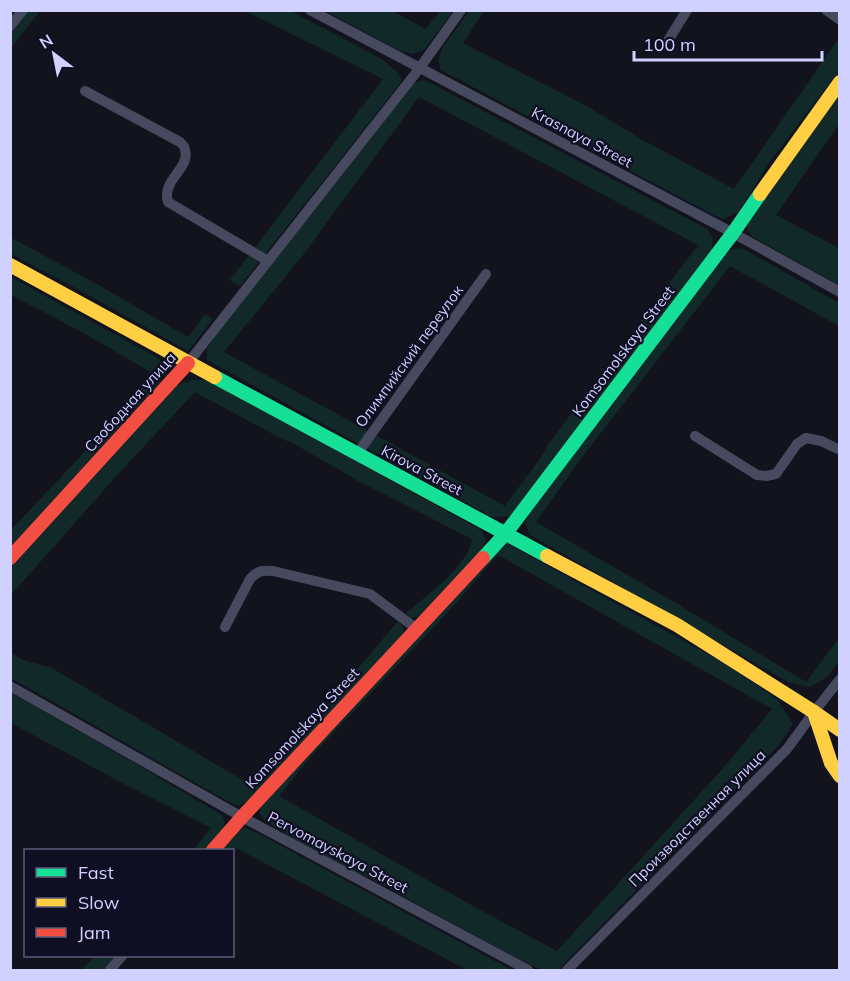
<svg xmlns="http://www.w3.org/2000/svg" width="850" height="981" viewBox="0 0 850 981" font-family="Mulish,sans-serif">
<style>
.grass{fill:#112928;fill-rule:evenodd}
.lines{fill:none;stroke-linecap:round;stroke-linejoin:round}
.street{stroke:#47495f;stroke-width:10}
.fast{stroke:#16e098;stroke-width:14}
.slow{stroke:#ffcf43;stroke-width:14}
.jam{stroke:#f24e42;stroke-width:14}
.labels{text-anchor:middle;dominant-baseline:central;stroke-width:4.5;stroke-linejoin:round;paint-order:stroke}
.street-label{font-size:15px;fill:#d0d1ff;stroke:#0f0e23}
</style>
<rect width="100%" height="100%" fill="#13131e"/>
<g class="grass">
<polygon points="27,11 40,11 11,48 11,31"/>
<polygon points="245,11 291,11 382,59 398,73 402,81 240,286 230,280 383,79"/>
<polygon points="325,11 392,11 426,29 440,11 453,11 425,49 413,54 398,50"/>
<polygon points="469,11 484,11 463,43 585,105 641,139 734,189 839,38 839,71 771,160 739,211 724,219 715,216 441,70 438,61 442,48"/>
<path d="M 425,80 L 707,229 L 713,238 L 712,250 L 511,516 L 492,517 L 207,360 L 207,349 L 219,330 L 344,173 L 414,83 ZM 419,97 L 698,245 L 547,446 L 544,453 L 505,506 L 224,352 L 303,255 Z"/>
<polygon points="839,95 839,124 776,215 839,248 839,285 753,237 747,230 749,219"/>
<polygon points="10,237 95,283 188,337 205,314 213,319 188,351 90,296 11,254"/>
<polygon points="742,248 839,303 839,326 730,266 580,460 536,522 676,603 806,682 839,638 839,662 827,677 810,687 790,683 530,535 525,523 529,514 720,257 733,249"/>
<polygon points="11,277 160,359 164,369 161,381 11,547 11,530 78,459 154,374 80,331 11,295"/>
<path d="M 193,380 L 207,380 L 481,530 L 486,540 L 477,555 L 418,617 L 411,618 L 406,613 C 425,597 470,564 472,539 L 360,482 L 291,442 L 284,440 L 195,392 L 119,473 L 11,595 L 11,567 L 177,385 Z"/>
<path d="M 506,543 L 724,663 L 777,699 L 793,724 L 779,745 L 558,970 L 542,970 L 514,957 L 368,877 L 349,870 L 308,848 L 264,820 L 259,812 L 262,803 ZM 498,555 L 772,709 L 725,766 L 557,951 L 482,911 L 279,796 L 314,753 L 449,611 Z"/>
<polygon points="398,621 404,628 403,636 248,801 238,806 229,802 11,678 11,653 23,660 50,667 253,786 325,707"/>
<path d="M 10,692 L 133,762 L 222,815 C 230,828 216,840 207,850 L 193,850 L 211,828 L 124,784 L 11,723 Z"/>
<polygon points="244,827 265,837 512,970 467,970 236,848 233,851 221,850 236,832"/>
<polygon points="95,956 116,956 104,970 81,970"/>
</g>
<g class="lines">
<g class="street">
<polyline points="310,10 733,233 840,292"/>
<polyline points="826,10 840,20"/>
<polyline points="10,26 23,10"/>
<polyline points="669,39 687,10"/>
<path d="M 85,91 L 180,142 C 182,144 185,147 185,150 C 191,168 161,180 168,202 L 268,261"/>
<polyline points="188,363 419,69 461,10"/>
<polyline points="695,436 757,475 766,476 776,474 797,444 806,438 821,441 840,450"/>
<polyline points="357,454 486,274"/>
<path d="M 225,627 L 250,579 C 257,571 262,570 273,571 L 370,594 L 417,629"/>
<polyline points="10,686 242,817 528,970"/>
<polyline points="110,970 122,956"/>
<polyline points="567,970 787,749 814,712 840,679"/>
</g>
<g class="fast">
<polyline points="215,377 547,556"/>
<polyline points="483,558 506,533 733,233 760,194"/>
</g>
<g class="slow">
<polyline points="760,194 840,82"/>
<polyline points="10,265 215,377"/>
<polyline points="547,556 677,625 814,712 840,730"/>
<polyline points="814,712 831,763 840,776"/>
</g>
<g class="jam">
<polyline points="10,558 188,363"/>
<polyline points="213,850 242,817 483,558"/>
</g>
</g>
<g class="labels">
<g class="street-label">
<text transform="translate(582 137) rotate(28)">Krasnaya Street</text>
<text transform="translate(623 351) rotate(-53)">Komsomolskaya Street</text>
<text transform="translate(409 356) rotate(-54)">Олимпийский переулок</text>
<text transform="translate(130 402) rotate(-48)">Свободная улица</text>
<text transform="translate(422 470) rotate(28)">Kirova Street</text>
<text transform="translate(302 728) rotate(-47)">Komsomolskaya Street</text>
<text transform="translate(697 818) rotate(-45)">Производственная улица</text>
<text transform="translate(338 852) rotate(28)">Pervomayskaya Street</text>
</g>
</g>
<rect width="850" height="981" fill="none" stroke="#d0d1ff" stroke-width="24"/>
<rect x="24" y="849" width="210" height="108" fill="#0f0e23" stroke="#5c5c7b" stroke-width="1.5"/>
<rect x="36" y="868" width="30" height="9" fill="#16e098" stroke="#5c5c7b" stroke-width="1.5"/>
<text x="78" y="879" font-size="18" fill="#d0d1ff">Fast</text>
<rect x="36" y="898" width="30" height="9" fill="#ffcf43" stroke="#5c5c7b" stroke-width="1.5"/>
<text x="78" y="909" font-size="18" fill="#d0d1ff">Slow</text>
<rect x="36" y="928" width="30" height="9" fill="#f24e42" stroke="#5c5c7b" stroke-width="1.5"/>
<text x="78" y="939" font-size="18" fill="#d0d1ff">Jam</text>
<g transform="translate(54 54) rotate(328)" stroke="#0f0e23" stroke-width="4.5" paint-order="stroke">
<path d="M0-4.5L10 22L0 15L-10 22Z" fill="#d0d1ff"/>
<text y="-9" font-size="16" font-weight="bold" text-anchor="middle" fill="#d0d1ff">N</text>
</g>
<path d="M634 51v9h188v-9" fill="none" stroke="#d0d1ff" stroke-width="3"/>
<text x="643" y="51" font-size="18" fill="#d0d1ff" stroke="#0f0e23" stroke-width="4.5" paint-order="stroke">100 m</text>
</svg>
